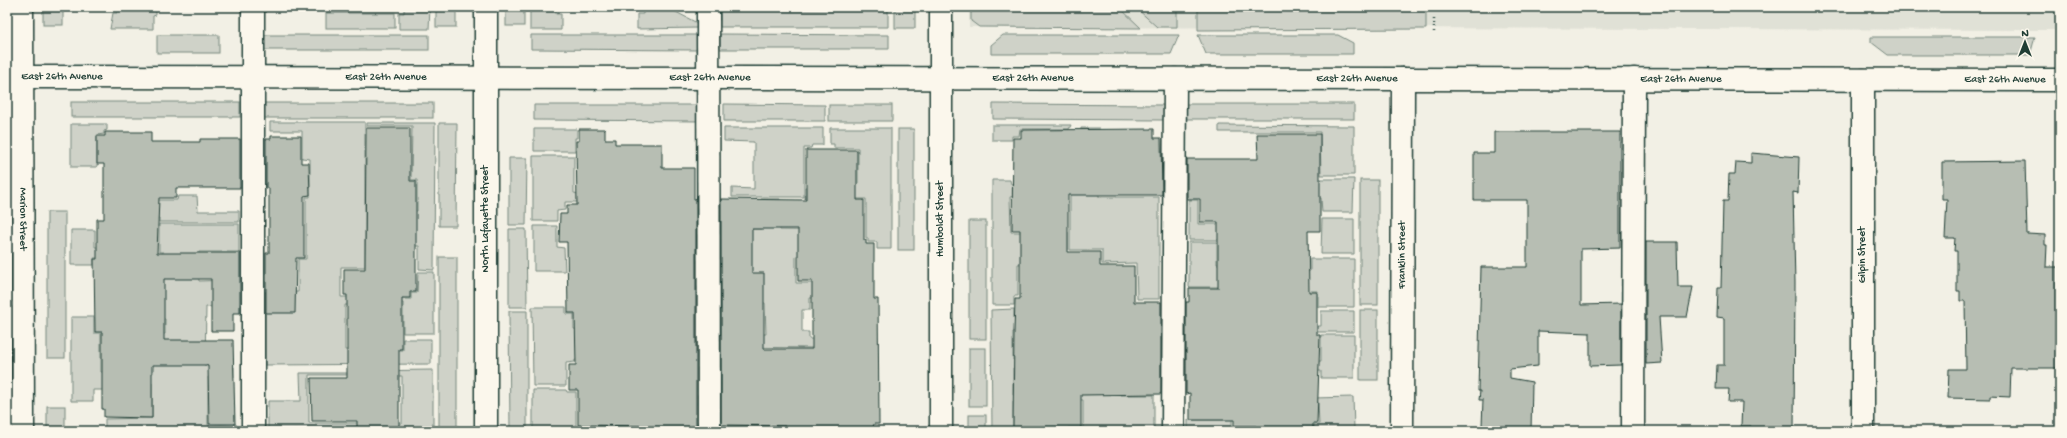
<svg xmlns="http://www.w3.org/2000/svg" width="2067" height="438" viewBox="0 0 2067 438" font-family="'Gochi Hand',sans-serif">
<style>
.built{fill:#e0e1d6}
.green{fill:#cfd2c8;stroke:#77887e}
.building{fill:#b7beb3;stroke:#1f3d34;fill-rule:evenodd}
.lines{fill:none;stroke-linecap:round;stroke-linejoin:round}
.minor-casing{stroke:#1f3d34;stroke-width:25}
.path{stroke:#1f3d34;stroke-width:2.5;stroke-dasharray:1 3;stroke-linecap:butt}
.minor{stroke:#fbf7ec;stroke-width:22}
.labels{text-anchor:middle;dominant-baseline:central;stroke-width:3;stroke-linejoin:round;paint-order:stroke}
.street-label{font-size:11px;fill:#1f3d34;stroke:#fbf7ec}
</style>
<rect width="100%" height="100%" fill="#f2f0e5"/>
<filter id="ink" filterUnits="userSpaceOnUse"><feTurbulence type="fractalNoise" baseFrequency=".025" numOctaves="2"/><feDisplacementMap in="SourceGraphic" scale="8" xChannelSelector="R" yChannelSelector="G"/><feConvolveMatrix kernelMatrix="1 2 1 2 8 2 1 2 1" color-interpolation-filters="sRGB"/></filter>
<g filter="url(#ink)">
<polygon class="built" points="969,7 2060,7 2060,30 969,27"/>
<g class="green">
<rect x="43" y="7" width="20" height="18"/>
<polygon points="117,7 156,7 156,15 153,16 153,29 110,29 113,13 117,13"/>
<polygon points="404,7 430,7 429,29 399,29 399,13 404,13"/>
<rect x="436" y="7" width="20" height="20"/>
<rect x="506" y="7" width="18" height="19"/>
<polygon points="530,7 556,7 556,14 561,14 561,30 530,30"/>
<polygon points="643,7 673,7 674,11 699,24 699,28 637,29 637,14 643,14"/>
<polygon points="720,7 803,7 804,9 888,7 888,27 720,27"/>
<rect x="895" y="7" width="20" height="21"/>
<polygon points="971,7 1119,7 1141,28 979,27 971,21"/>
<polygon points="1135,7 1177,7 1177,27 1157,27"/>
<polygon points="1198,7 1426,7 1426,29 1198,30"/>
<rect x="326" y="13" width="69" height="15"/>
<polygon points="720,34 889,35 889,49 720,49"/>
<rect x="157" y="35" width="62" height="18"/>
<rect x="261" y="35" width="168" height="15"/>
<polygon points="531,35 700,35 700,50 531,49"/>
<polygon points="1003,35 1179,35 1171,54 991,54 991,45"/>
<polygon points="1198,35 1338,35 1353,43 1353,54 1206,54"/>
<polygon points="1871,37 2035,37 2030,55 1888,55 1871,42"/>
<rect x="71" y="102" width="169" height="15"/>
<rect x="264" y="103" width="169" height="15"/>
<polygon points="724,104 825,105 825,121 724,121"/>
<polygon points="993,104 1164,105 1164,120 993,119"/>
<rect x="1183" y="104" width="171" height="15"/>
<polygon points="534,105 704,105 704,121 534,120"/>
<rect x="829" y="105" width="63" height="16"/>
<polygon points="270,122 365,122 365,267 341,267 341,297 365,297 357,305 345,305 345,350 403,350 403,339 431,339 431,364 265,365 265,292 298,292 298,259 306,259 306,197 310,197 310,159 302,158 302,131 270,131"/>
<polygon points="367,123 435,123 434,270 419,269 419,246 410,246 411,211 417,211 417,180 411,180 412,126 367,126"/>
<polygon points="439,123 457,123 456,226 439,226"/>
<polygon points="71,124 107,124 107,130 104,131 104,134 97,135 97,167 71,167"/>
<polygon points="992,125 1071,125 1069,129 1020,129 1019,136 1012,136 1012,140 992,140"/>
<polygon points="1219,125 1354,126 1354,175 1321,175 1320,132 1219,132"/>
<polygon points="724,128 823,128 823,145 812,145 811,148 804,148 804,197 732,197 732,188 754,189 754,142 724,141"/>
<polygon points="830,128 891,128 891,249 877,249 877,242 868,242 868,238 866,238 866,199 805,199 805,187 836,188 837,185 858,185 858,148 834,148 834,144 830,144"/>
<polygon points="1081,128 1099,128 1099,197 1159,197 1159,299 1137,299 1136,263 1102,264 1102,250 1070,250 1070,193 1081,193"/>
<polygon points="534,129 577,129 577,138 575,138 575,151 534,151"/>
<rect x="898" y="129" width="16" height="121"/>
<polygon points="533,156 574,156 574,193 625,202 565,202 565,210 557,211 557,221 533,221"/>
<polygon points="509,158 527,158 526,225 509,225"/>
<polygon points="1301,179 1354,179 1353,212 1322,212 1321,198 1278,198"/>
<polygon points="992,180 1010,180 1011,184 1020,184 1020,196 1010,197 1011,232 1068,232 1068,250 1030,250 1029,263 1018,264 1018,296 1014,296 1014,305 992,305"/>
<rect x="1360" y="180" width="18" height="125"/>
<polygon points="178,196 197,196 198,211 239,211 239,222 159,222 159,218 154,218 154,200 177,200"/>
<polygon points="761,199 780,199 780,230 864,231 807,256 796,256 796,283 820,283 852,298 810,298 810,310 802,310 802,332 809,332 809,339 813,339 813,348 730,347 730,334 766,334 765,303 724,303 724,229 761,229"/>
<polygon points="1189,200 1198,200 1198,224 1231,224 1234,240 1189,240"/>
<rect x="47" y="212" width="18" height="146"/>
<polygon points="1322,219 1354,219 1354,254 1321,254"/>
<rect x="969" y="221" width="17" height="118"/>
<polygon points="159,224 239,224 239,252 199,252 199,263 163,263 163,252 159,252"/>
<polygon points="534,226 557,226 557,247 564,248 565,271 534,271"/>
<polygon points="509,229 526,229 527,307 509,307"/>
<polygon points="71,230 95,230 95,247 103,247 103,258 94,258 94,265 71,265"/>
<polygon points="1189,242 1217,242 1217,264 1234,264 1224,287 1189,287"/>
<rect x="439" y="257" width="18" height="174"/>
<polygon points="1310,259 1354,259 1354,307 1318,307 1318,291 1256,291 1256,272 1310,271"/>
<polygon points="198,265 199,281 233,280 234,306 206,307 205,366 234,367 234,377 208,377 208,425 236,424 236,431 105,431 105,419 152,418 152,383 119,382 118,374 153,373 156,334 165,334 165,319 156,319 153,278"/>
<polygon points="418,272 434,272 434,333 403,333 403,303 397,303 397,299 411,299 411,293 417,293"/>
<polygon points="532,307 566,307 566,314 574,314 574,329 638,328 664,359 575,360 575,362 566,363 566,386 533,386"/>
<polygon points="1014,309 1014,318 1019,318 1019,331 1013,332 1013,360 1017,360 1023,368 1013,368 1013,395 1022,395 1022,401 1013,401 1013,428 1023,429 1023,431 992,431 991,310"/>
<rect x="1360" y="310" width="18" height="70"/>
<polygon points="509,311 527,311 527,431 510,431"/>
<polygon points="1321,311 1354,311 1354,332 1257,332 1257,326 1321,326"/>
<polygon points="71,317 94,317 94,333 101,333 101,372 117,372 103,390 93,390 93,401 71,401"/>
<polygon points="1321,335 1354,335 1354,378 1321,378 1321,371 1312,371 1312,361 1321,361"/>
<rect x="969" y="348" width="17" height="58"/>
<polygon points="1121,366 1121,395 1154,395 1154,431 1073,431 1083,429 1083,400 1070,399 1070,395"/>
<polygon points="433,370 433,431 414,431 413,427 354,427 354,431 268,430 268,401 301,401 300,373 348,373 348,375 309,375 309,423 402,423 402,376 363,376 363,371"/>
<polygon points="533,390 566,390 567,392 576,392 576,431 533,431"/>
<polygon points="1353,397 1354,429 1314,430 1314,424 1319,424 1318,402 1313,401 1313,398"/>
<rect x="47" y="406" width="18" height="25"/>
<polygon points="1232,406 1232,428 1255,428 1255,431 1188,431 1188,420 1224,420"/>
<rect x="969" y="415" width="17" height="16"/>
</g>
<g class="building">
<polygon points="366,128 410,128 410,181 416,181 416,292 410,292 410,298 402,298 402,349 399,349 399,431 357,431 357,421 312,421 311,378 347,378 347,295 344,295 344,269 365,269"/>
<polygon points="579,129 605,129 605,139 615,139 615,144 662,144 662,168 694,168 694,199 696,199 696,431 643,431 643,426 578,425 578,390 569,390 569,365 576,365 575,313 568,313 567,242 559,242 560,214 567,214 567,205 577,205 576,141 579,141"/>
<polygon points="1154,129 1154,138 1161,138 1162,195 1068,195 1068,252 1100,252 1100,266 1134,266 1134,302 1161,302 1161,394 1081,395 1081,428 1068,428 1068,431 1024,431 1024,428 1013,428 1014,332 1015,299 1020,299 1020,230 1012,230 1013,138 1021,138 1021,130"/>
<polygon points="105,132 151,132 151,142 200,142 200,139 240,139 240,188 176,188 176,198 159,198 157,253 240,253 240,313 233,313 233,331 211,331 211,279 164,279 164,340 233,340 235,424 209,424 208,366 206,365 152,365 152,418 104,417 104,409 102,409 102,332 95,332 94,259 97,259 97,219 104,219 104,164 97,164 97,136 105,136"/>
<polygon points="1494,132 1620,132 1620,248 1581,249 1581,305 1621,304 1621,365 1590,366 1590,333 1538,331 1538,366 1510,369 1510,378 1532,382 1531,431 1485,431 1485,426 1482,426 1483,400 1479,400 1480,391 1478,391 1481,267 1527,267 1527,200 1474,200 1474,153 1494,153"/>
<polygon points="1257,134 1320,134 1320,231 1308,231 1309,292 1317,292 1317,335 1320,335 1317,423 1313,423 1313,429 1256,430 1256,426 1234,426 1234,420 1190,420 1190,393 1186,394 1186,302 1189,302 1189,288 1218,288 1218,222 1200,222 1200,199 1187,199 1187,159 1258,159"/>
<polygon points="271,136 301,136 301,163 309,163 310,195 304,196 304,258 296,258 295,313 266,313 266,253 269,253 269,188 266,188 266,139 271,139"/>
<path d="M 806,150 L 857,150 L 857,200 L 864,200 L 864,240 L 866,240 L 866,244 L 874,244 L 874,299 L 878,299 L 879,424 L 874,424 L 872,431 L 785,431 L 785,426 L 721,425 L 721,199 L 806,200 ZM 752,229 L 798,229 L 798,281 L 812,281 L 812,349 L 764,349 L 764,273 L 752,273 Z"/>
<polygon points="1751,153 1799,157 1798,193 1793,192 1795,283 1794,431 1751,431 1751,426 1741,426 1742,402 1728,402 1729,389 1716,389 1717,365 1724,365 1724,318 1717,317 1718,288 1721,288 1723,201 1728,201 1729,174 1735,174 1736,162 1751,163"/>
<polygon points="2025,161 2027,234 2045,235 2045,245 2047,245 2046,267 2060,267 2060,368 2011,368 2010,397 1990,396 1990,399 1948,398 1949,369 1966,369 1965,301 1960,301 1960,291 1957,291 1957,251 1954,251 1955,238 1945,238 1947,199 1942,199 1942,162"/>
<polygon points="1646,242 1677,242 1678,287 1693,287 1687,317 1659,317 1662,363 1646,364"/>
</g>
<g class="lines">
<g class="minor-casing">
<g id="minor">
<path id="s1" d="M 22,7 L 23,431"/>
<polyline points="486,7 486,431"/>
<polyline points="708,7 709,431"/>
<polyline points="941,7 941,431"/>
<path id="s2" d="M 7,77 L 2060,80"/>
<polyline points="1863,80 1863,431"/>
<polyline points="253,431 253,7"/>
<polyline points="1173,431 1175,79"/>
<path id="s3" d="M 1402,431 L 1403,79"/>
<polyline points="1633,431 1634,79"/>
</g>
</g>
<polyline class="path" points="1434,7 1434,32"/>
<use href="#minor" class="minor"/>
</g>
</g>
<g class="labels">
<g class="street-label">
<text stroke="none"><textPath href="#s2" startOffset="55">East 26th Avenue</textPath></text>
<text stroke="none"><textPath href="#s2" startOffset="379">East 26th Avenue</textPath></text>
<text stroke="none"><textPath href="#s2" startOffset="703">East 26th Avenue</textPath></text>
<text stroke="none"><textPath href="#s2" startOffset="1026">East 26th Avenue</textPath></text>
<text stroke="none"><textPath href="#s2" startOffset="1350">East 26th Avenue</textPath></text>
<text stroke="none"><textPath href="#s2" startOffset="1674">East 26th Avenue</textPath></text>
<text stroke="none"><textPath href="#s2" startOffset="1998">East 26th Avenue</textPath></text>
<text stroke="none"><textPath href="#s1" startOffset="212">Marion Street</textPath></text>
<text transform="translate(486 219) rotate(-90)">North Lafayette Street</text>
<text transform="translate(941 219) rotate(-90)">Humboldt Street</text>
<text stroke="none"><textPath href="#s3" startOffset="176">Franklin Street</textPath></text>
<text transform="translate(1863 255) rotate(-90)">Gilpin Street</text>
</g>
</g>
<rect width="2067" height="438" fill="none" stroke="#fbf7ec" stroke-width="24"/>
<rect x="12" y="12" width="2043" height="414" fill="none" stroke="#1f3d34" stroke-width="1.5" filter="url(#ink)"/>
<g transform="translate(2025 42)" stroke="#fbf7ec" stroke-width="3" paint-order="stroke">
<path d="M0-3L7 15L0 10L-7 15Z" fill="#1f3d34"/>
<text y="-6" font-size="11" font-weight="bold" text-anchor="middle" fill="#1f3d34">N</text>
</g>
</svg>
